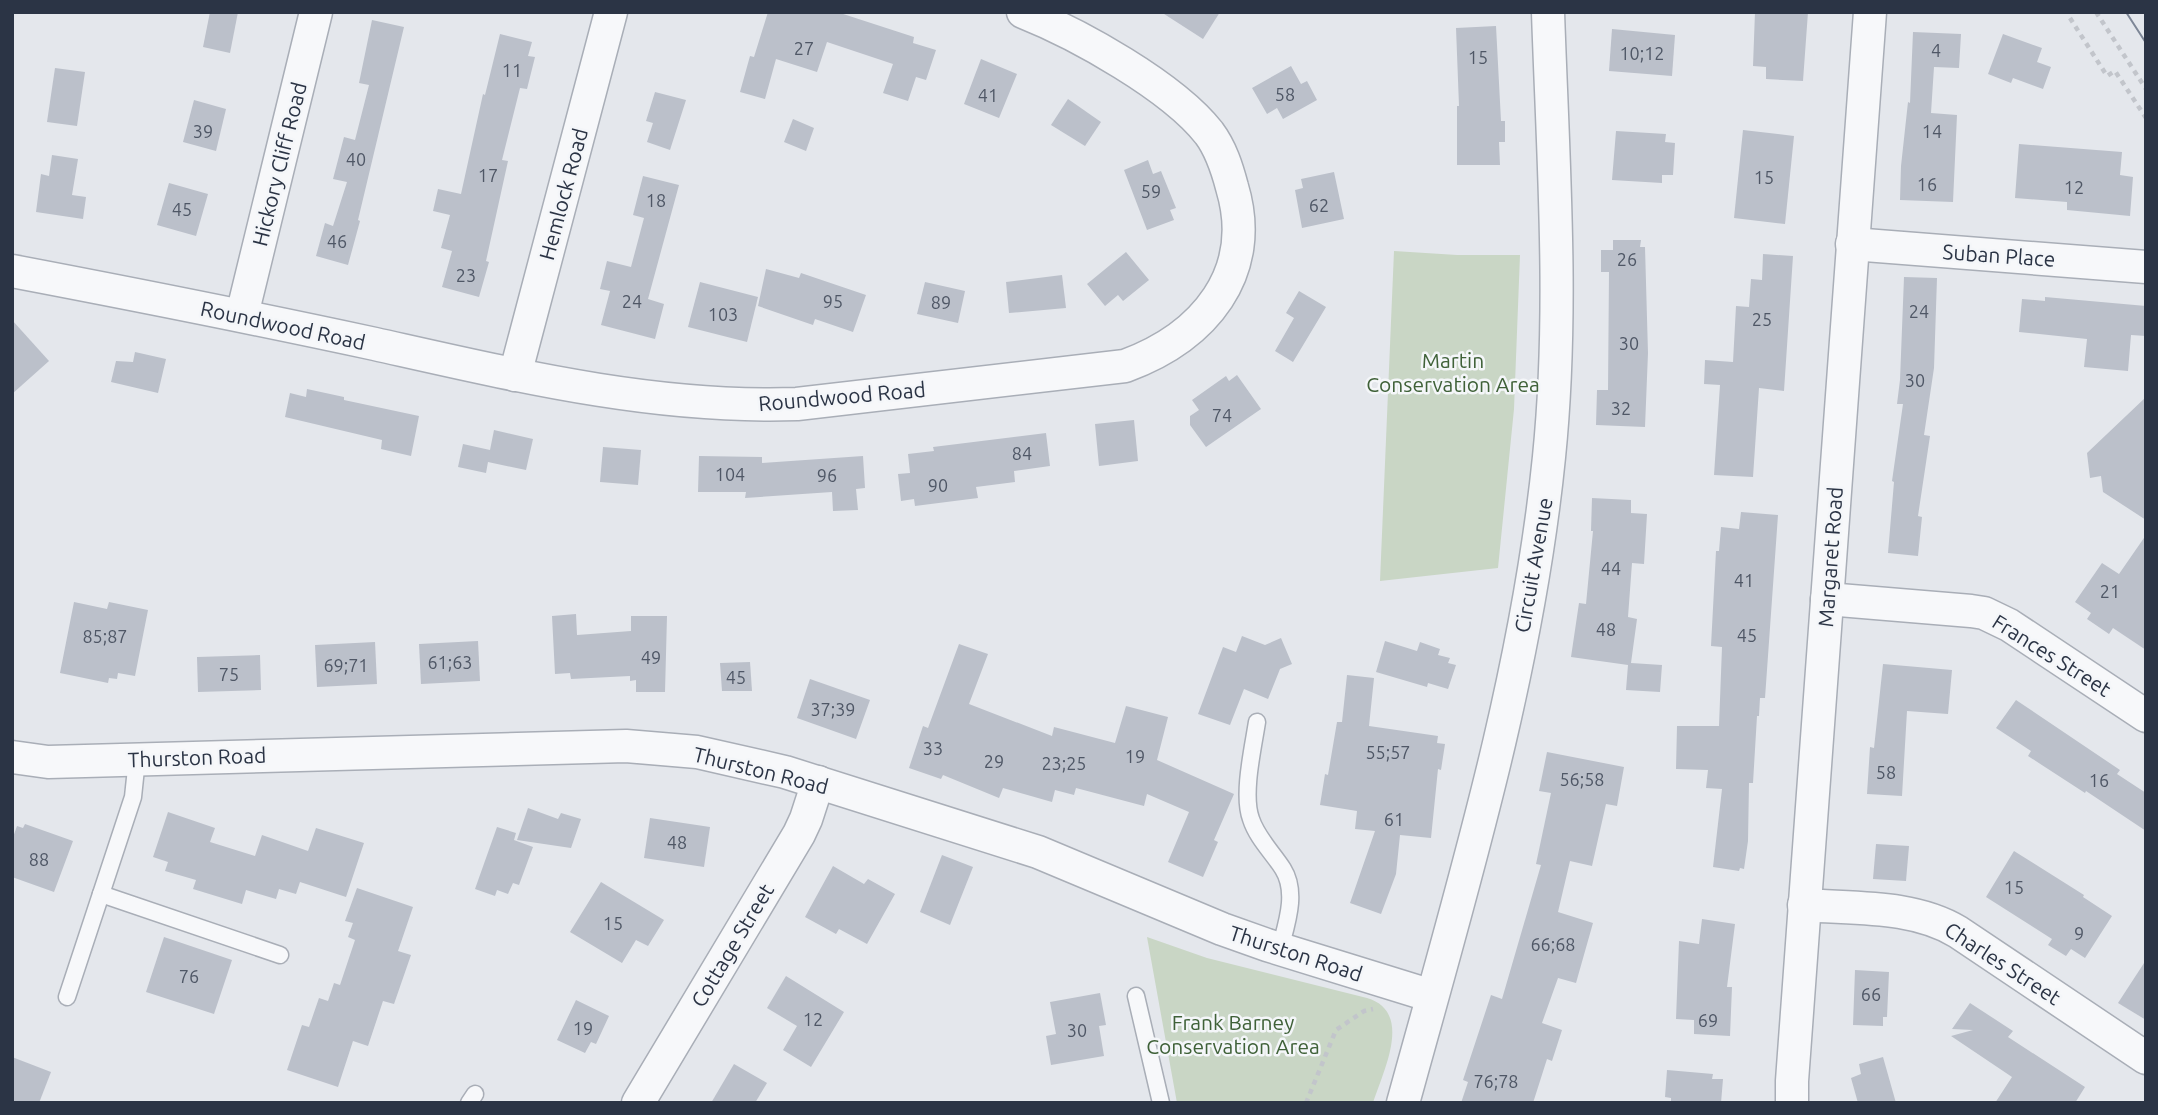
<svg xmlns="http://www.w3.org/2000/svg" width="2158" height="1115" viewBox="0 0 2158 1115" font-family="Ubuntu,sans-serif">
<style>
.green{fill:#c9d6c5}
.building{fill:#bbc0ca}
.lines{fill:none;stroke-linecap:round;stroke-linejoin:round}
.service-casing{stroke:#a9aeb7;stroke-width:19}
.minor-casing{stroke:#a9aeb7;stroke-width:35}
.path{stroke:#c2c5cb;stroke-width:4.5;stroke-dasharray:5 5;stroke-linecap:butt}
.service{stroke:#f7f8fa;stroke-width:16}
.minor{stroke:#f7f8fa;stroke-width:32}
.tram{stroke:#7d8696;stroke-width:2}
.labels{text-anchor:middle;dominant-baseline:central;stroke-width:5;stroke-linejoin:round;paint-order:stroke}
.number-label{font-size:18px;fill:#4f5766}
.street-label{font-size:21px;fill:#2b3445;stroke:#f4f6f9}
.park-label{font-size:21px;fill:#3f6138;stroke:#f4f6f9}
</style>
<rect width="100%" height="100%" fill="#e4e7ec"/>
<g class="green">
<polygon points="1394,251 1457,255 1520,255 1514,409 1498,568 1380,581"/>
<path d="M 1147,937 L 1207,958 L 1367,998 C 1414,1012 1383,1071 1373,1103 L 1177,1103 Z"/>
</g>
<g class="building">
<polygon points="210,12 238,12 230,53 203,47"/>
<polygon points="768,12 837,12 914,37 913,43 936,50 926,80 916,77 908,101 883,93 893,64 827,42 817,72 776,59 765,99 740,92 750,56 754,57"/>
<polygon points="1161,12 1220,12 1203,39"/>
<polygon points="1755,12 1808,12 1803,81 1766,79 1766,67 1753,66"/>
<polygon points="372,20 404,27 358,220 360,221 348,265 316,256 325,223 333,226 347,182 333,179 344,137 355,140 369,85 359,83"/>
<polygon points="1496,26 1501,121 1505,121 1505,142 1499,142 1500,165 1457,165 1457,106 1459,106 1456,28"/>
<polygon points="1612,29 1675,35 1672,76 1609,71"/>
<polygon points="1913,32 1961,34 1959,68 1934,67 1931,113 1957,115 1953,202 1900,200 1901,166 1908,102 1910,103"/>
<polygon points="500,34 532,42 528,56 535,57 527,89 520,88 502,160 508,161 486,261 489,262 479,297 442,287 452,251 441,248 450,215 433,211 438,189 461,194 483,94 485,95"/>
<polygon points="2003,34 2042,48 2037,62 2051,67 2043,89 2013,78 2011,83 1988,74"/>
<polygon points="981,59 1017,74 999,118 964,104"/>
<polygon points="1291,66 1301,84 1307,81 1317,100 1283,119 1277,108 1267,114 1252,88"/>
<polygon points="55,68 85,72 77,126 47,122"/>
<polygon points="655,92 686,100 670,150 647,142 653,123 646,121"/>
<polygon points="1068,99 1101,122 1085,146 1051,125"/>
<polygon points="194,100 226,109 216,151 183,142"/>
<polygon points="793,119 814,128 806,151 784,142"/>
<polygon points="1743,130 1794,136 1785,224 1734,218"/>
<polygon points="1616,131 1666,134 1665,142 1675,143 1673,175 1662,175 1662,183 1612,180"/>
<polygon points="2019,144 2122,152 2120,175 2133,177 2130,216 2067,210 2067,202 2015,198"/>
<polygon points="52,155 78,159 72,195 86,197 83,219 36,212 41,174 49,176"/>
<polygon points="1148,160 1153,174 1161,171 1176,208 1170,210 1174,220 1147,230 1124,170"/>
<polygon points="1334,172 1344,219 1302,228 1295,190 1303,188 1301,179"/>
<polygon points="643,176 679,185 648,299 664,304 655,339 601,325 610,291 600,289 607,261 631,267 644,218 633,215"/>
<polygon points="169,183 208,194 196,236 157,225"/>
<polygon points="1613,240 1641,240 1640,247 1645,247 1648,353 1645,427 1596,425 1597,390 1608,390 1609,272 1601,272 1601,250 1613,250"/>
<polygon points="1126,252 1149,280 1123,301 1118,295 1105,306 1087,284"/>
<polygon points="1763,254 1793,256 1784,391 1759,388 1753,477 1714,475 1720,385 1704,384 1705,360 1733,362 1736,306 1749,307 1751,279 1762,280"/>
<polygon points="766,269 799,278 801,273 866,295 853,332 815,319 813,325 758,306"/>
<polygon points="1062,275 1066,308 1009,313 1006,282"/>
<polygon points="1904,277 1937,278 1934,368 1924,435 1930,436 1918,516 1922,517 1918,556 1888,553 1894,482 1892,481 1903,404 1897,404 1900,380"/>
<polygon points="700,282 758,297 747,342 688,327"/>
<polygon points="925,282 965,291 958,323 917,314"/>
<polygon points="1299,291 1326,307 1293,362 1275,351 1294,318 1286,313"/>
<polygon points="2045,297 2146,306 2146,336 2131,335 2128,371 2084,367 2087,339 2019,332 2022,299 2045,301"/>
<polygon points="12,320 49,361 12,394"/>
<polygon points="135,352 166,359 158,393 111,382 116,361 133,362"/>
<polygon points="1237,375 1261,409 1206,447 1190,425 1190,416 1199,410 1192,400 1226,376 1229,381"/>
<polygon points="307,389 344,397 344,400 419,416 411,456 381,449 382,440 285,417 290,393 306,397"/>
<polygon points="2146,397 2146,520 2103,492 2101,476 2090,478 2087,453"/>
<polygon points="1134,420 1138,461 1099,466 1095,424"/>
<polygon points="494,430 533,439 526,470 488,462 486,473 458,467 463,444 490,450"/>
<polygon points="1046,433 1050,466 1014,471 1015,482 976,487 978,498 915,506 914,499 901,501 898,474 910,473 908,454 934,451 933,447"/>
<polygon points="603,447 641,450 638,485 600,482"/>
<polygon points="699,456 762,457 762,463 863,456 865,488 856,489 858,510 833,511 832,492 745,498 746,492 698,492"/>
<polygon points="1592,498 1631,500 1631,513 1647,514 1644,564 1632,563 1628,617 1637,619 1631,663 1662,665 1660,692 1626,690 1628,665 1571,657 1579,603 1586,604 1593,531 1591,531"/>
<polygon points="1741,512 1778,515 1765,698 1760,698 1759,716 1757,716 1753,783 1749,783 1748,841 1744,869 1740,868 1739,871 1713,867 1722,789 1706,788 1708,770 1676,769 1677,726 1719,726 1722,647 1711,646 1716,551 1719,551 1721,527 1739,529"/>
<polygon points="2146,535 2146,650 2113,628 2109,634 2087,619 2091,613 2075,602 2102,563 2119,574"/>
<polygon points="74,602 107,609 109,602 148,610 135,676 118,673 117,679 109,678 108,683 60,673"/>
<polygon points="576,614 577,635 631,631 631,616 667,616 665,692 636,692 636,680 630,681 630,676 571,679 570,673 555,674 552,616"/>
<polygon points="1242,636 1265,645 1281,638 1292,664 1280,669 1268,699 1244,689 1230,725 1198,714 1223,647 1236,652"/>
<polygon points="478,641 480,681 421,684 419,644"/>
<polygon points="1385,641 1417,651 1420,642 1440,649 1438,655 1450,658 1448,663 1456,665 1448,689 1428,683 1427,687 1376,672"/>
<polygon points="375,642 377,684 317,687 315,645"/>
<polygon points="959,644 988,654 969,704 1052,736 1054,727 1115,743 1126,706 1168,717 1157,760 1234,794 1214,840 1218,842 1203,877 1168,862 1189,812 1147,794 1144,806 1076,788 1074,795 1055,790 1052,802 1003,788 999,798 943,775 941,779 909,768 923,726 928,728"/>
<polygon points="260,655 261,690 198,692 197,657"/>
<polygon points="750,662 752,691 722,691 720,663"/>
<polygon points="1883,664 1952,670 1948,714 1907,711 1902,796 1867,794 1870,747 1874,748"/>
<polygon points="1347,675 1374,678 1369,726 1438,736 1437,743 1445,744 1441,770 1438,769 1431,838 1400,835 1396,874 1381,914 1350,903 1375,831 1355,829 1357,811 1320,805 1325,774 1328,775 1337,722 1342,722"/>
<polygon points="810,679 870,700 856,739 797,718"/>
<polygon points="2016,700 2120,770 2117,774 2146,793 2146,831 2086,791 2085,793 2028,756 2031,751 1996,728"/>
<polygon points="1547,752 1624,767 1617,806 1606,804 1592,866 1570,861 1558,912 1593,923 1576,983 1558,978 1542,1023 1562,1030 1552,1061 1547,1059 1533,1103 1461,1103 1468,1082 1463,1080 1491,995 1502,999 1541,865 1536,864 1551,793 1539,791"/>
<polygon points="528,808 558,819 561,813 581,819 571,848 517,840"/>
<polygon points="168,812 215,828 210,842 255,856 262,835 308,851 316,828 364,843 346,897 300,882 296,894 279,889 276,899 246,890 242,904 193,889 196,880 165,871 168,862 153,857"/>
<polygon points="650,818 710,827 704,867 644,858"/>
<polygon points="25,824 73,841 54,892 12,877 12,840 17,826 23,828"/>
<polygon points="497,827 516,833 514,840 533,847 519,885 513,883 508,894 497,890 495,896 475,889"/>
<polygon points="1876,844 1909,846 1906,881 1873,879"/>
<polygon points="2014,851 2084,895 2083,897 2112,916 2085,958 2071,949 2066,956 2048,945 2052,939 1986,897"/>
<polygon points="942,855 973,867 950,925 920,912"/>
<polygon points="833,866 864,884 868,879 895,894 867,944 839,929 836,934 805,917"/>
<polygon points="601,882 664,920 648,946 636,940 622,963 570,932"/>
<polygon points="357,888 413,907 398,951 411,955 394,1004 383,1001 368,1046 353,1041 338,1087 287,1070 302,1025 309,1027 319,998 328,1001 334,983 340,985 355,940 348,937 353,923 345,921"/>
<polygon points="1702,919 1735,924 1727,987 1732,987 1730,1036 1694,1034 1694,1020 1676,1019 1679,941 1699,944"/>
<polygon points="164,937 232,960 214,1014 146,992"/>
<polygon points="2146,960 2146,1020 2118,1003"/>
<polygon points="1855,970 1889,972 1887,1017 1883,1017 1883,1026 1853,1025"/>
<polygon points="786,976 844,1012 811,1067 783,1050 797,1026 767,1008"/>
<polygon points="1100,993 1106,1025 1099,1026 1104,1056 1051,1065 1046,1036 1056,1034 1050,1002"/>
<polygon points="576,1000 609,1016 596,1044 591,1042 585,1053 557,1040"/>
<polygon points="1970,1003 2013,1031 2008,1037 2085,1087 2075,1103 1995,1103 2012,1077 1951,1036 1973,1030 1952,1029"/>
<polygon points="12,1057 51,1072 39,1103 12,1103"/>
<polygon points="1883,1057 1896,1103 1858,1103 1851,1078 1861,1074 1859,1064"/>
<polygon points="734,1064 767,1083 755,1103 711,1103"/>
<polygon points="1667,1070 1713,1074 1712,1079 1723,1079 1721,1103 1671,1103 1671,1098 1665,1097"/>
</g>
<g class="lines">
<g class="service-casing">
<g id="service">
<path d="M 1257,722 C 1253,748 1242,795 1251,819 C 1257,838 1273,853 1283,869 C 1298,893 1286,925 1280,949"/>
<polyline points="101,894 280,955"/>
<polyline points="1136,996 1161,1103"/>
<polyline points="67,997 133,797 137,759"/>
<polyline points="469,1103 475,1094"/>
</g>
</g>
<g class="minor-casing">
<g id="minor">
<polyline points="1852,244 2146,267"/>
<path d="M 12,271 C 133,294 254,318 375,344 C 514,375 654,409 797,404 L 1125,366 C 1204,337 1258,273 1232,187 C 1227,168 1221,149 1209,133 C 1172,86 1078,34 1023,12"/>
<polyline points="242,315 316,12"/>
<polyline points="515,375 611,12"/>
<polyline points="1827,599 1971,611 1984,613 2009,625 2146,716"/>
<polyline points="12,757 48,762 85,761 626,746 697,752 785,772 1038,852 1222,929 1267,945 1432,996"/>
<path d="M 1804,905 C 1856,909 1913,905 1958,932 L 2146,1058"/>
<polyline points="638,1103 799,834 806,819 818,782"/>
<path d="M 1403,1103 C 1461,892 1527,676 1549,457 C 1564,310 1553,160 1548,12"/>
<polyline points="1792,1103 1792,1081 1870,12"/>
</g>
</g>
<g class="path">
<polyline points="2096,12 2146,89"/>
<polyline points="2070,18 2107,76 2115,71 2146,118"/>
<polyline points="1306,1103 1336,1030 1364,1011 1373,1009"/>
</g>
<use href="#service" class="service"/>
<use href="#minor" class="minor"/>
<polyline class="tram" points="2126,12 2146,43"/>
</g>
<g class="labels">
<g class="number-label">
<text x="804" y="48">27</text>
<text x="1936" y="50">4</text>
<text x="1642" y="53">10;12</text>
<text x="1478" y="57">15</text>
<text x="512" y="70">11</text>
<text x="1285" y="94">58</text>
<text x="988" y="95">41</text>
<text x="203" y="131">39</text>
<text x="1932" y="131">14</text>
<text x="356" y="159">40</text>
<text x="488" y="175">17</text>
<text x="1764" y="177">15</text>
<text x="1927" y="184">16</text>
<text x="2074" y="187">12</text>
<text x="1151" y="191">59</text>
<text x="656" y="200">18</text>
<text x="1319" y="205">62</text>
<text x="182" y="209">45</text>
<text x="337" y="241">46</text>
<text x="1627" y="259">26</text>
<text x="466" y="275">23</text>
<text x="632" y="301">24</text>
<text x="833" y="301">95</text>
<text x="941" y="302">89</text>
<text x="1919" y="311">24</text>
<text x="723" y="314">103</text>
<text x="1762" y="319">25</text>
<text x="1629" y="343">30</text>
<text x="1915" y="380">30</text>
<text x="1621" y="408">32</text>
<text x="1222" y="415">74</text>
<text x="1022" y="453">84</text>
<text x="730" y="474">104</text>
<text x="827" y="475">96</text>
<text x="938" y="485">90</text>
<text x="1611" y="568">44</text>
<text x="1744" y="580">41</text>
<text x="2110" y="591">21</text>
<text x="1606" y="629">48</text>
<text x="1747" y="635">45</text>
<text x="105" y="636">85;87</text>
<text x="651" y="657">49</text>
<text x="450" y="662">61;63</text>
<text x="346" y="665">69;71</text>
<text x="229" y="674">75</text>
<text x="736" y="677">45</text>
<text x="833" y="709">37;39</text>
<text x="933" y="748">33</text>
<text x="1388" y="752">55;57</text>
<text x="1135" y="756">19</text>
<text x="994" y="761">29</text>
<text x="1064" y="763">23;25</text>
<text x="1886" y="772">58</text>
<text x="1582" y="779">56;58</text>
<text x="2099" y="780">16</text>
<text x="1394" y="819">61</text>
<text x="677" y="842">48</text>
<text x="39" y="859">88</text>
<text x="2014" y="887">15</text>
<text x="613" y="923">15</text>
<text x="2079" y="933">9</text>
<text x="1553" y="944">66;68</text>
<text x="189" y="976">76</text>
<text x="1871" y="994">66</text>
<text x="813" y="1019">12</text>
<text x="1708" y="1020">69</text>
<text x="583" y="1028">19</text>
<text x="1077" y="1030">30</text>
<text x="1496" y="1081">76;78</text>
</g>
<g class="street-label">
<text transform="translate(279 164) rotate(-76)">Hickory Cliff Road</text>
<text transform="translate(563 194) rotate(-75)">Hemlock Road</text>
<text transform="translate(1999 255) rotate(4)">Suban Place</text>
<text transform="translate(283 325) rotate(12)">Roundwood Road</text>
<text transform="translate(842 396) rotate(-5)">Roundwood Road</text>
<text transform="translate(1830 557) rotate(-86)">Margaret Road</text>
<text transform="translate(1533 565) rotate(-80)">Circuit Avenue</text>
<text transform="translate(2052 655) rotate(32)">Frances Street</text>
<text transform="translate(197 757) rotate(-2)">Thurston Road</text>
<text transform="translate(761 770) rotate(14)">Thurston Road</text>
<text transform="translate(732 945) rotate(-59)">Cottage Street</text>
<text transform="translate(1296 953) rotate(18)">Thurston Road</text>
<text transform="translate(2003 963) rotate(33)">Charles Street</text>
</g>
<g class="park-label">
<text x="1453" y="360">Martin<tspan x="1453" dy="24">Conservation Area</tspan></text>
<text x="1233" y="1022">Frank Barney<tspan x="1233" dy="24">Conservation Area</tspan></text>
</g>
</g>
<rect width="2158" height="1115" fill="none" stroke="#2b3445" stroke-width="28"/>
</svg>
